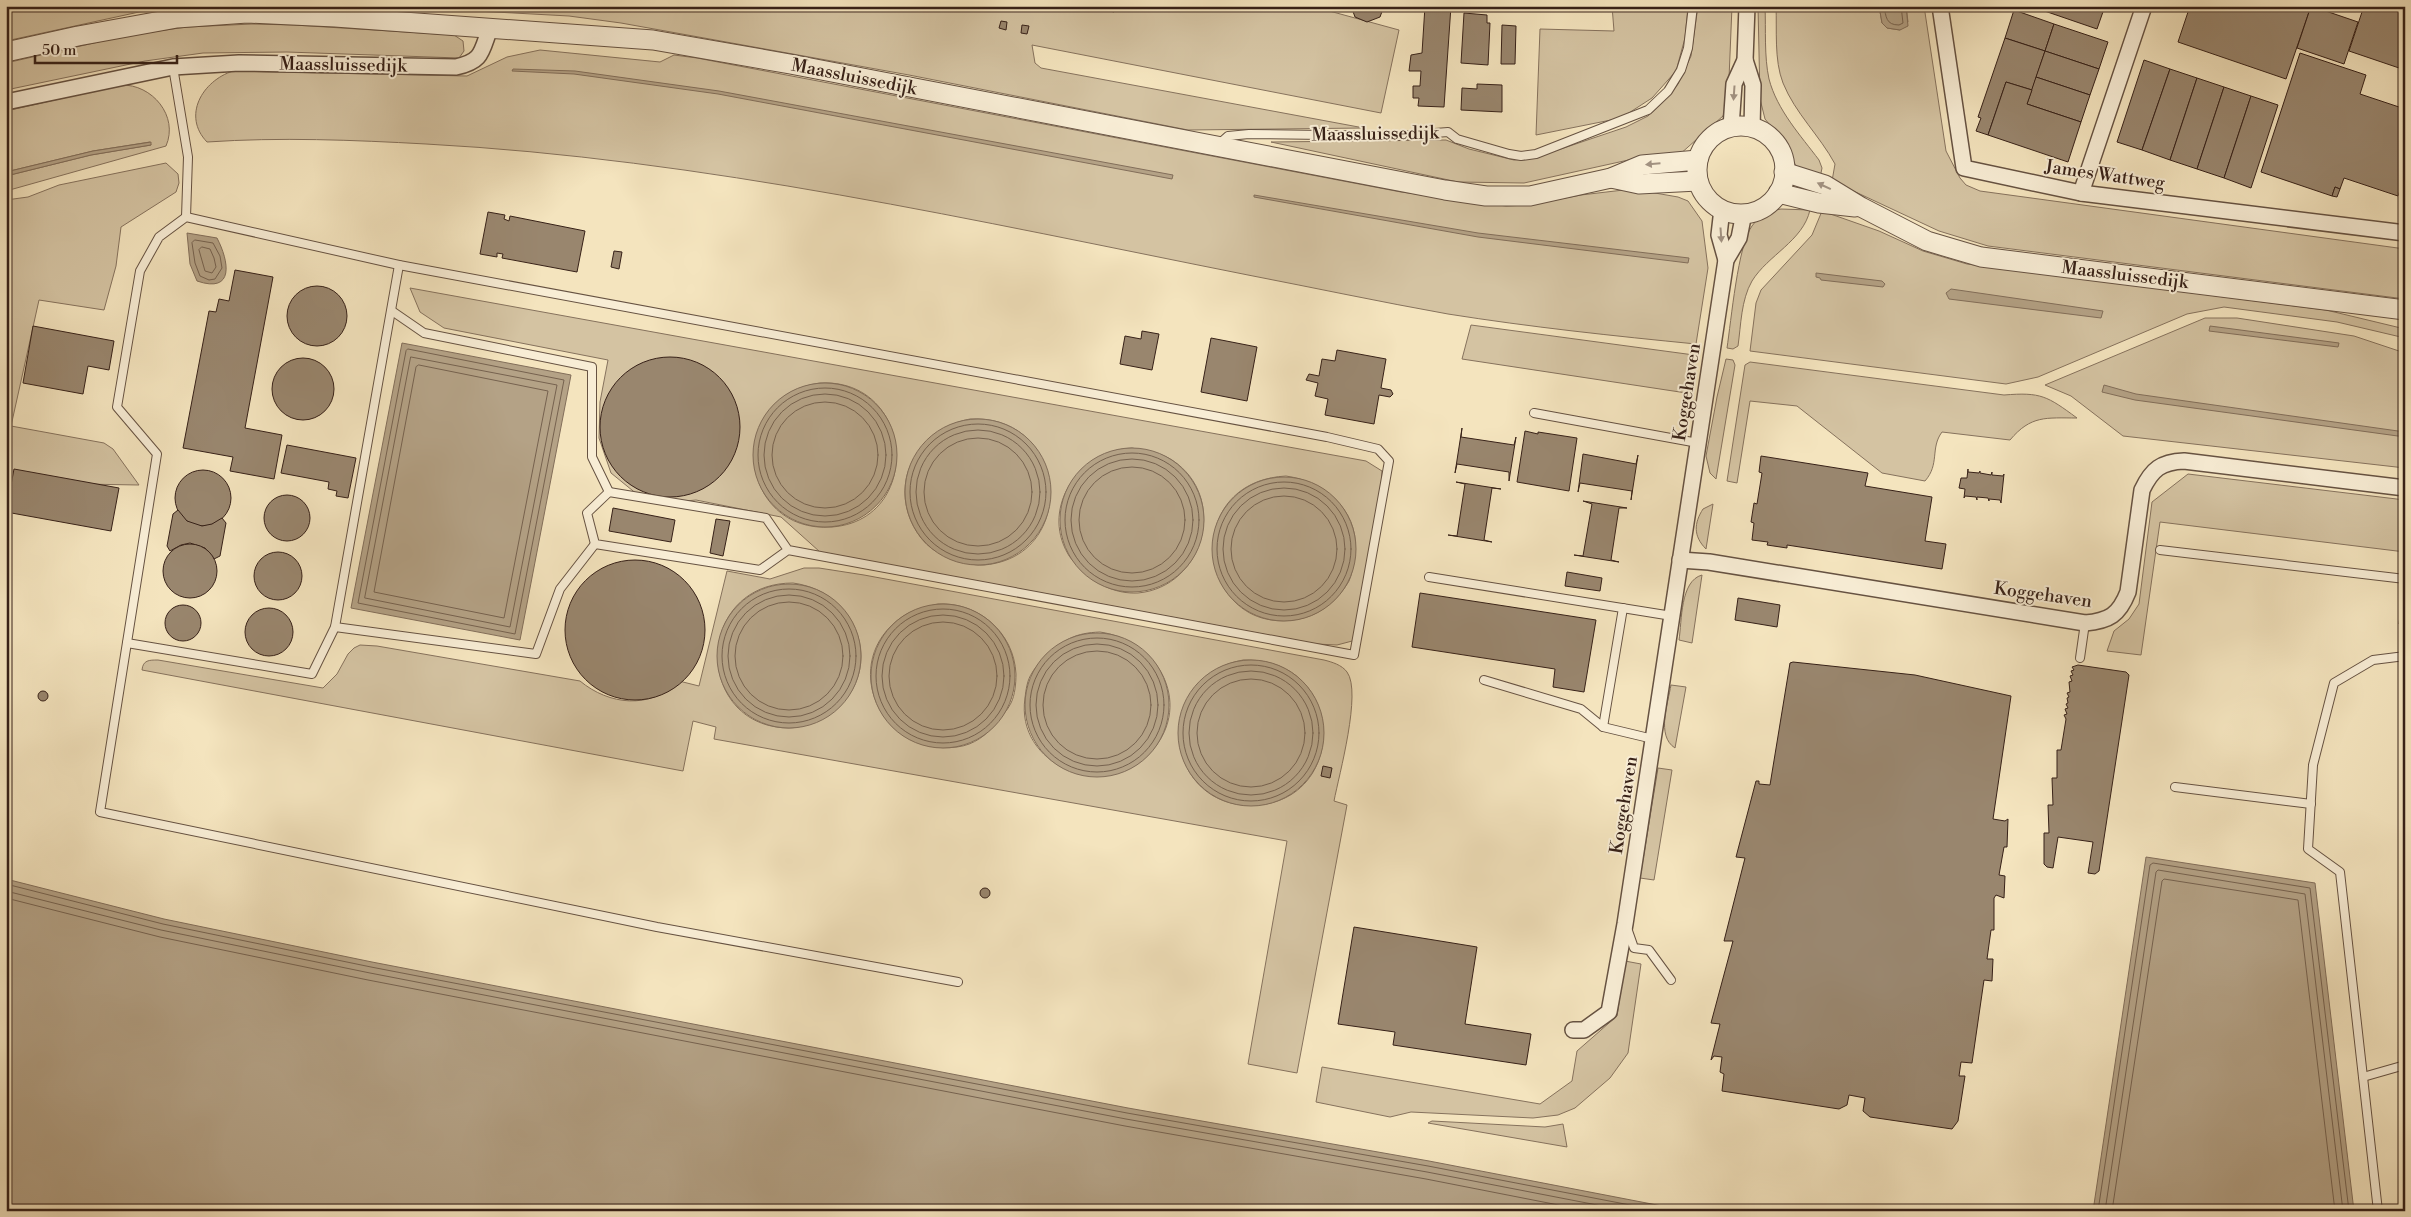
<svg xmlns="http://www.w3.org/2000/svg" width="2411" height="1217" viewBox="0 0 2411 1217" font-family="'Libre Bodoni',serif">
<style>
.green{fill:#d4c3a2;stroke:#86725d;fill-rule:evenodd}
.water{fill:#b4a286;stroke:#826e5a}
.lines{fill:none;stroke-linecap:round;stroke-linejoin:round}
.shore{stroke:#76624f;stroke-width:1}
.building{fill:#99866e;stroke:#372118}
.service-casing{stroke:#665242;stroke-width:10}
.minor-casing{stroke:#665242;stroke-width:18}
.tertiary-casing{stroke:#665242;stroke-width:21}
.service{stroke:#f8edd5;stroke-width:8}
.minor{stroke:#f8edd5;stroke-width:15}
.tertiary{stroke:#f8edd5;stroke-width:19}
.oneway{fill:#a19180}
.labels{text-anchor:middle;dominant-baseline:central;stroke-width:4;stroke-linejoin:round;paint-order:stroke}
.street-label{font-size:18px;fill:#372118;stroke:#f8edd5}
</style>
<rect width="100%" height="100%" fill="#f4e4be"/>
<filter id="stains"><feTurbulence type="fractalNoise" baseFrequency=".004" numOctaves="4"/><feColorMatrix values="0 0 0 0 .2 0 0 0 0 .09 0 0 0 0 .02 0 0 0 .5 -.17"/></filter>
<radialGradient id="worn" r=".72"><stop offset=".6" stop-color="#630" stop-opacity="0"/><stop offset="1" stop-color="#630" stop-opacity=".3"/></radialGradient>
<g class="green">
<polygon points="6,6 184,6 139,12 6,41"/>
<polygon points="384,6 1311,6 1399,30 1381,113 1032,45 1035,63 1041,68 1364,128 1188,130 909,75 621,23 569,16"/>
<polygon points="1612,6 1688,6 1685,38 1676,71 1652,98 1621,118 1536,135 1540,29 1614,31"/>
<polygon points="1698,6 1732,6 1728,103 1723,116 1679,155 1642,157 1524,183 1458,182 1271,142 1446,140 1469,149 1514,160 1534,158 1626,127 1648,116 1666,99 1678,84 1691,56"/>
<path d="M 1758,6 L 1765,6 C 1766,30 1764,56 1769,79 C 1777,110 1801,136 1819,160 L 1822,168 L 1820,178 L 1796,166 L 1783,141 L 1765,119 L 1760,99 Z"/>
<path d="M 1776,6 L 1879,6 L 1882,23 L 1887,28 L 1900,30 L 1908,22 L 1906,6 L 1924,6 L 1946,151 L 1960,178 L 1966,185 L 1980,191 L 2405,249 L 2405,299 L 1988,246 L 1939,231 L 1832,181 L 1835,164 C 1820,136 1795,113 1783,83 C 1774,60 1777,30 1776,6 Z"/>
<polygon points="252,24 294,25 454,35 463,41 464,51 459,58 287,52 203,53 145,61 6,90 6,63 129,35 187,27"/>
<path d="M 540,50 L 660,62 L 674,55 L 697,58 L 1401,192 L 1506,206 L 1528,205 L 1581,195 L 1632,189 L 1678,197 L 1688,201 L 1702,221 L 1708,268 L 1696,344 C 1614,336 1530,327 1448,314 C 1381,302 1315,288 1248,275 C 976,221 704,159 426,144 C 353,140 280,137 207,142 C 182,116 202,81 233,71 L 467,76 L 507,57 Z"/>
<path d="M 121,85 C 152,84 179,116 166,146 L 6,191 L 6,176 L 91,155 L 151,145 L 150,142 L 93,151 L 6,172 L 6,111 Z"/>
<polygon points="166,163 178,174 179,183 176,192 121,227 116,266 104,310 39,300 11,426 104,443 113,449 139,485 21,483 6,494 6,200 28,197 59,185"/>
<path d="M 1781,209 L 1810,210 C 1803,241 1768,255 1752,281 C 1741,300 1741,325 1738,346 L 1733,349 L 1727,348 C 1731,322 1738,244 1752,226 C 1759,216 1769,211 1781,209 Z"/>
<polygon points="1822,211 1879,231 1923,251 1967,264 2326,310 2405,329 2405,338 2337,322 2224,307 2187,314 2038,377 2006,384 1750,351 1756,303 1761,290 1812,235"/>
<path d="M 410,288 L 1366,461 L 1382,471 L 1381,488 L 1356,640 L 1337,645 L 1316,644 L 820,552 L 781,517 L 696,500 L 665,503 L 638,495 L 611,473 L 599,438 L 600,402 L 608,360 L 444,328 L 420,312 ZM 820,383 C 915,378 924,520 832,527 C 737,534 724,396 820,383 ZM 970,419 C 1069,414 1079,557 984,565 C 972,566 962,561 951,557 C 946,555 939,553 934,550 C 923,543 916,532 911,521 C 891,474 923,428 970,419 ZM 1132,448 C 1146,451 1159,452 1172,460 C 1229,497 1204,587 1138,593 C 1116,594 1098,585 1083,571 C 1078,565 1071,560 1068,554 C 1040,506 1081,450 1132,448 ZM 1286,476 C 1328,482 1363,515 1354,559 C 1353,567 1352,574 1349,581 C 1338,600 1320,615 1299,619 C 1199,639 1176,482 1286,476 Z"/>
<polygon points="2205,318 2237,318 2354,336 2405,353 2405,468 2123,436 2071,396 2045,385"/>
<polygon points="1471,325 1694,355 1693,394 1462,359"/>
<polygon points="1726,359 1733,360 1735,365 1716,479 1710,473 1706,456 1717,397"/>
<path d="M 1750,362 L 2004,395 C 2041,392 2047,396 2077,418 C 2046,418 2031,415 2010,440 L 1942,432 C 1930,448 1940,464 1925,481 L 1882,473 L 1797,406 L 1750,401 L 1737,483 L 1727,481 L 1745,365 Z"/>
<polygon points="2188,474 2405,500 2405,552 2160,522 2141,655 2107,651 2114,631 2129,619 2139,604 2152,502"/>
<path d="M 1713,504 L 1706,549 C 1693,536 1694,523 1703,509 Z"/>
<path d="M 804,568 L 819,568 L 864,575 L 1324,660 C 1332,662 1342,665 1347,672 C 1362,692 1339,775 1334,801 L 1347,805 L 1297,1073 L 1248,1064 L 1287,841 L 714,739 L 716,727 L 693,721 L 683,771 L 142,670 C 143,660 149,660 158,660 L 323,688 L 337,674 L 348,654 L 354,648 L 360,645 L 377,646 L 580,681 C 609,705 650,710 679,681 L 699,686 L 727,571 L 770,579 ZM 793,583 C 866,593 888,685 820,719 C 809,724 800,728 788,728 C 693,726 694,583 793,583 ZM 938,604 C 978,602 1014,632 1016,674 C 1016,683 1015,695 1011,703 C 1008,710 1001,716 997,722 C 987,735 974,745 957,747 C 879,757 838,661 902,617 C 912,610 926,607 938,604 ZM 1100,632 C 1161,641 1195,708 1148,755 C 1103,801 1015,765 1025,698 C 1026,690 1027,680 1032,673 C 1035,667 1042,661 1047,656 C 1065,639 1075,633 1100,632 ZM 1243,660 C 1346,657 1349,799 1257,805 C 1164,812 1148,678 1243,660 Z"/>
<path d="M 1702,575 L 1692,643 L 1679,640 C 1682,621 1680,581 1702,575 Z"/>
<path d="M 1671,685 L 1686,687 L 1675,748 C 1656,736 1668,703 1671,685 Z"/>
<polygon points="1658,768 1672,770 1654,880 1640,878"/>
<polygon points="1625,961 1641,964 1628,1053 1610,1078 1575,1108 1558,1115 1533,1118 1411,1112 1390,1117 1316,1102 1322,1067 1540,1104 1572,1081 1577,1051 1617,1016"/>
<polygon points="1432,1121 1545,1127 1563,1124 1567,1147 1428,1123"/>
</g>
<g class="water">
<polygon points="1879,6 1906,6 1908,26 1900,30 1887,28 1882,23"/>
<polygon points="513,69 575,71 719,91 1173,175 1172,179 718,94 574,74 512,71"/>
<polygon points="151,142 151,145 91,155 6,176 6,172 93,151"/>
<polygon points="1254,195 1478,233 1689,258 1688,263 1478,237 1254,197"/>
<path d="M 187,233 L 217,238 C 229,261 235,294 197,281 L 190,264 Z"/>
<polygon points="1816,273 1882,281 1885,284 1883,287 1821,280 1820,278 1816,277"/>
<polygon points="1951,289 2103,311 2101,318 1949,299 1946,293"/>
<polygon points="2210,326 2339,343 2338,347 2209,331"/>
<polygon points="402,343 571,375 520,640 351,608"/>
<circle cx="825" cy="455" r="72"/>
<polygon points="2104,385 2136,394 2405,432 2405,437 2135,400 2102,392"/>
<circle cx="978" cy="492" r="73"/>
<circle cx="1132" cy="520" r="72"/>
<circle cx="1284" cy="549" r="72"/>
<circle cx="789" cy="656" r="72"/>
<circle cx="943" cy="676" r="72"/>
<circle cx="1097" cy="705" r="72"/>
<circle cx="1251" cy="733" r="73"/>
<polygon points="2146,857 2315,883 2354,1211 2093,1211"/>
<polygon points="6,879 164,919 372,962 1128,1108 1429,1161 1688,1211 6,1211"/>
</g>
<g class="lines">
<g class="shore">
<path d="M 1884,6 C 1886,17 1886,25 1899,25 L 1903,23 L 1901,6"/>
<polygon points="195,240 213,243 220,256 222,268 215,279 209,280 200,276 195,263 192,243"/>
<polygon points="202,247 210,249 214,258 216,267 212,273 205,271 199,250"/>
<polygon points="408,349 564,380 515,634 358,603 406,351"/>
<polygon points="411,357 557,385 510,627 365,598"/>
<polygon points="419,365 548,391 504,618 374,592 416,367"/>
<circle cx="825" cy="455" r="67"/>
<circle cx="825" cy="455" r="61"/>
<circle cx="825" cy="455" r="53"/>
<circle cx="978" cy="492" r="68"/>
<circle cx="978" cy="492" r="62"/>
<circle cx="978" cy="492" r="54"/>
<circle cx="1132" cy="520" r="67"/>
<circle cx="1132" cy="520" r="61"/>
<circle cx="1132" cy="520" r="53"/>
<circle cx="1284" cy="549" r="67"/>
<circle cx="1284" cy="549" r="61"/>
<circle cx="1284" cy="549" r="53"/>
<circle cx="789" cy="656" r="67"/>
<circle cx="789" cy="656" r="61"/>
<circle cx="789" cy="656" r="54"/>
<circle cx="943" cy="676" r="67"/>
<circle cx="943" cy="676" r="61"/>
<circle cx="943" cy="676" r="54"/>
<circle cx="1097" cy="705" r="67"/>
<circle cx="1097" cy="705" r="61"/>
<circle cx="1097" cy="705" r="54"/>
<circle cx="1251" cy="733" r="68"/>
<circle cx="1251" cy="733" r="62"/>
<circle cx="1251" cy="733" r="54"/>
<polyline points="6,884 163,924 371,967 1127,1113 1428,1166 1661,1211"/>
<polyline points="6,891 161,930 370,973 1126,1119 1427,1172 1628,1211"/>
<polyline points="6,898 160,937 368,980 1125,1126 1426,1179 1589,1211"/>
<polyline points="2098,1211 2150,865 2153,863 2310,888 2349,1211"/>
<polyline points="2105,1211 2156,872 2158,870 2305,894 2343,1211"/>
<polyline points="2112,1211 2162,881 2164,879 2298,900 2335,1211"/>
</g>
</g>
<g class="building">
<polygon points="1089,6 1116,6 1114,12"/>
<polygon points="1351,6 1384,6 1380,17 1367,22 1355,17"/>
<polygon points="1425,6 1451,6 1444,107 1418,106 1419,98 1413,98 1413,86 1420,86 1421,71 1409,71 1411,55 1422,53"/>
<polygon points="2030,6 2105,6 2097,29"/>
<polygon points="2190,6 2311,6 2286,79 2178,42"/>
<polygon points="2311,6 2358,22 2344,64 2297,48"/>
<polygon points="2364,6 2394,6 2405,10 2405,70 2349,51"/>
<polygon points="2014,10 2054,24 2045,51 2005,38"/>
<polygon points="1464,13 1487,15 1487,23 1490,23 1488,65 1461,63"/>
<polygon points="1001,21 1007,22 1006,30 999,28"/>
<polygon points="2054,24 2108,42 2099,69 2045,51"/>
<polygon points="1022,25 1029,26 1027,34 1021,33"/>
<polygon points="1502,25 1516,26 1515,64 1501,64"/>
<polygon points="2005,38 2045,51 2032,90 2006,82 1988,135 1976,131 1981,118 1978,117"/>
<polygon points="2045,51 2099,69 2090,95 2036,77"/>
<polygon points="2300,53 2366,75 2360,94 2405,109 2405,175 2398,196 2344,178 2340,189 2335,187 2332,196 2261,172"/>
<polygon points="2144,60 2170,69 2142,150 2117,142"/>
<polygon points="2170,69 2197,78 2170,160 2142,150"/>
<polygon points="2036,77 2090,95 2081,122 2027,104"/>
<polygon points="2197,78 2224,87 2197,169 2170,160"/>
<polygon points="2006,82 2032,90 2027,104 2081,122 2068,162 1988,135"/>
<polygon points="1477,84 1502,85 1502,112 1461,110 1462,88 1477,89"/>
<polygon points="2224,87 2251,96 2224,178 2197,169"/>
<polygon points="2251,96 2278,105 2251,188 2224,178"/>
<polygon points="2335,187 2340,189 2337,197 2332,196"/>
<polygon points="488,212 505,215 504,219 509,221 510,216 585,231 577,272 502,258 503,254 497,253 497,257 480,254"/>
<polygon points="614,251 622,252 619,269 611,267"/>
<polygon points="235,270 273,277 245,428 282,435 274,479 230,471 233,457 183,448 209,311 216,312 219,299 229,301"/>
<circle cx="317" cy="316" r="30"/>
<polygon points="33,326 114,341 109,370 88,366 83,394 23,383"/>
<polygon points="1142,331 1159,334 1152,370 1120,364 1125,336 1141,339"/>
<polygon points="1211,338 1257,347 1247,401 1201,392"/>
<polygon points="1337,350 1386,359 1381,388 1391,390 1393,394 1390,397 1379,395 1374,424 1325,415 1328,399 1315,396 1318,383 1306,380 1309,374 1319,376 1322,359 1335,361"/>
<circle cx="670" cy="427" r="70"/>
<circle cx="303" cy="389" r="31"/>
<polygon points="1462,428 1461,437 1514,445 1516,437 1509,481 1509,472 1457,464 1455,473"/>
<polygon points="1525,431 1538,434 1538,432 1577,438 1569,491 1517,482"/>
<polygon points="287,445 356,458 348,498 336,496 337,491 328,489 329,482 281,473"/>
<polygon points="1583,454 1636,464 1638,455 1631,500 1632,491 1580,483 1578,492"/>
<polygon points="1761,456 1868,473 1865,486 1932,497 1925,541 1946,544 1942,569 1787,545 1787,548 1767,545 1768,542 1752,540 1754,523 1751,522 1754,503 1757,504 1762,473 1759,472"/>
<polygon points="14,469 119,488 111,531 6,512"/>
<polygon points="1968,469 1968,472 1979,473 1980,471 1980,473 1991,475 1992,472 1992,475 2003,476 2004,474 2001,503 2000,500 1989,499 1989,501 1988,498 1977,497 1977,500 1976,497 1965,496 1964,498 1965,489 1959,488 1961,478 1967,478"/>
<circle cx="203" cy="498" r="28"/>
<polygon points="1456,482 1501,489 1492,488 1484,540 1492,542 1448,535 1457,536 1465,484"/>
<circle cx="287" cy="518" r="23"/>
<polygon points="1583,501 1627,508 1619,508 1611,560 1619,562 1574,555 1583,556 1592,504"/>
<polygon points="613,508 675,520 671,542 609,531"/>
<polygon points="178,510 187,521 202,526 212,524 222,518 226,523 220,556 214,559 205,548 190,543 181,545 170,551 167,546 173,514"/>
<polygon points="716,519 730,521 723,556 710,553"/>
<circle cx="190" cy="571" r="27"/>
<circle cx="278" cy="576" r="24"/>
<circle cx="635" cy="630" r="70"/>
<polygon points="1567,572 1602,578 1600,591 1565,586"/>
<polygon points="1420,593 1596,620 1584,692 1553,687 1555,669 1412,647"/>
<polygon points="2402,597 2405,597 2405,624 2399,624"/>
<polygon points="1738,598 1780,605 1777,627 1735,620"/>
<circle cx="183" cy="623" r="18"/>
<circle cx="269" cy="632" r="24"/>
<polygon points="1793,662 1915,675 2011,696 1993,819 2005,821 2008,819 2007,847 2004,847 1999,875 2005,876 2004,898 1996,895 1994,898 1994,930 1991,930 1987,959 1993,959 1992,981 1984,980 1972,1063 1961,1062 1959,1076 1965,1076 1958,1121 1952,1129 1870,1117 1863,1111 1865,1098 1849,1095 1847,1105 1839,1109 1722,1091 1724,1074 1720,1072 1722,1057 1714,1056 1711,1060 1720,1024 1711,1023 1733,941 1724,941 1745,858 1736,857 1756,781 1759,781 1759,784 1770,785 1790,663"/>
<polygon points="2078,665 2126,672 2129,675 2099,871 2095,874 2088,873 2093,842 2058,837 2053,868 2047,867 2044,864 2044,833 2049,833 2048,805 2053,805 2052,778 2057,778 2057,750 2061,750 2066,719 2064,715 2067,714 2065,709 2068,708 2066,704 2068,703 2067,698 2069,697 2067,693 2070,692 2069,682 2072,681 2070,676 2073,675 2071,671 2074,670 2072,667"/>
<circle cx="43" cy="696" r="5"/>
<polygon points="1323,766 1332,768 1330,778 1321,776"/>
<circle cx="985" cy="893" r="5"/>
<polygon points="1354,927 1477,947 1465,1024 1531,1034 1526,1065 1393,1045 1395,1032 1338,1024"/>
</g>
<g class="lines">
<g class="service-casing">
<g id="service">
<polyline points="173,67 188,157 186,217"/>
<polyline points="1218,145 1228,136 1249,134 1397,136 1448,132 1457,139 1509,154 1521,156 1536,154 1648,110 1668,91 1681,70 1688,48 1693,6"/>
<polyline points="392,311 424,333 592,367 592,457 609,492"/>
<polyline points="1534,413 1698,443"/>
<polyline points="788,550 760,570 595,544 587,513 609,492 766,518 788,550 1354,655 1389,461 1378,449 1327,437 399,265 186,217 159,237 140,271 117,407 157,454 100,812 657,927 958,982"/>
<polyline points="2160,550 2405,579"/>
<polyline points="1429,577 1672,616"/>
<polyline points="335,627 536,654 560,589 595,544"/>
<polyline points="127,643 312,674 335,627 399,265"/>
<polyline points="2080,658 2085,623"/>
<polyline points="1484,680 1581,709 1603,727 1653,739"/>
<polyline points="1603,727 1623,608"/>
<polyline points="2175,787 2311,804"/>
<polyline points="1627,928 1634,948 1649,950 1671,980"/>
<polyline points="2363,1077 2405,1065"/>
<polyline points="2378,1211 2340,872 2308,849 2313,765 2334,683 2373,660 2405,656"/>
</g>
</g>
<g class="minor-casing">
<g id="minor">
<polyline points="1940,6 1964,168 2081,193 2405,233"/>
<polyline points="1745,60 1753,85 1752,128"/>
<path d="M 6,102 L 173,67 L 239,63 L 456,67 C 483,61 481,52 490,28"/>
<polyline points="1731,127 1734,84 1745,60 1747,6"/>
<polyline points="2081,193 2144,6"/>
<polyline points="1722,209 1719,235 1726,260"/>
<path d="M 1680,560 L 1709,562 L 2085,623 C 2109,621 2119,615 2128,592 L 2142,490 C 2152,469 2161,462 2184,461 L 2405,488"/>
<polyline points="1573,1030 1584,1030 1609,1012 1625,924 1726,260 1739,238 1744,213"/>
</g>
</g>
<g class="tertiary-casing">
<g id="tertiary">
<polyline points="6,52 78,36 177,18 247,13 335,17 653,40 790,64 1445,190 1486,196 1530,196 1611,178 1642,165 1698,160"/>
<circle cx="1741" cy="170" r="44"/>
<polyline points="1784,172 1825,185 1861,207 1927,241 1981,257 2405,310"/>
<polyline points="1611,178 1639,184 1698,181"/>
<polyline points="1778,193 1819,203 1855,207"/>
</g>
</g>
<use href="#service" class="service"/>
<use href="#minor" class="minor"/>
<use href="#tertiary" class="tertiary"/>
</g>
<defs><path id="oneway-solid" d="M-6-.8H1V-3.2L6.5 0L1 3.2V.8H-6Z" transform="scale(1.25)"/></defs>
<g class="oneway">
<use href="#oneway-solid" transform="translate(1734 93) rotate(94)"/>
<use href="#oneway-solid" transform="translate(1653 164) rotate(175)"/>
<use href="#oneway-solid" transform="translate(1824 186) rotate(-155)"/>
<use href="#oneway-solid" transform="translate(1721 235) rotate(86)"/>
</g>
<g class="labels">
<g class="street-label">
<text transform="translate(343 65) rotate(1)">Maassluissedijk</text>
<text transform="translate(854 77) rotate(11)">Maassluissedijk</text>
<text transform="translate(1375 134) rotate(-1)">Maassluissedijk</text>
<text transform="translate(2105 175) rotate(8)">James Wattweg</text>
<text transform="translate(2125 275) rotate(7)">Maassluissedijk</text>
<text transform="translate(1687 392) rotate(-81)">Koggehaven</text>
<text transform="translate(2043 595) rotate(8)">Koggehaven</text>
<text transform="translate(1624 805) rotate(-81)">Koggehaven</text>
</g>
</g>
<rect width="2411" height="1217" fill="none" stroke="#f4e4be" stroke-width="25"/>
<rect x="8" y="8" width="2396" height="1202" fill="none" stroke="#372118" stroke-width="2.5"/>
<rect x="12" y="12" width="2386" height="1192" fill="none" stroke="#372118"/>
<path d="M35 55v8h142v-8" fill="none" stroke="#372118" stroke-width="2.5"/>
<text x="42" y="55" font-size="15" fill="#372118" stroke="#f8edd5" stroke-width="4" paint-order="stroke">50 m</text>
<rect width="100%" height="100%" filter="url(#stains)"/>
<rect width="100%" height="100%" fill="url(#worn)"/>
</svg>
